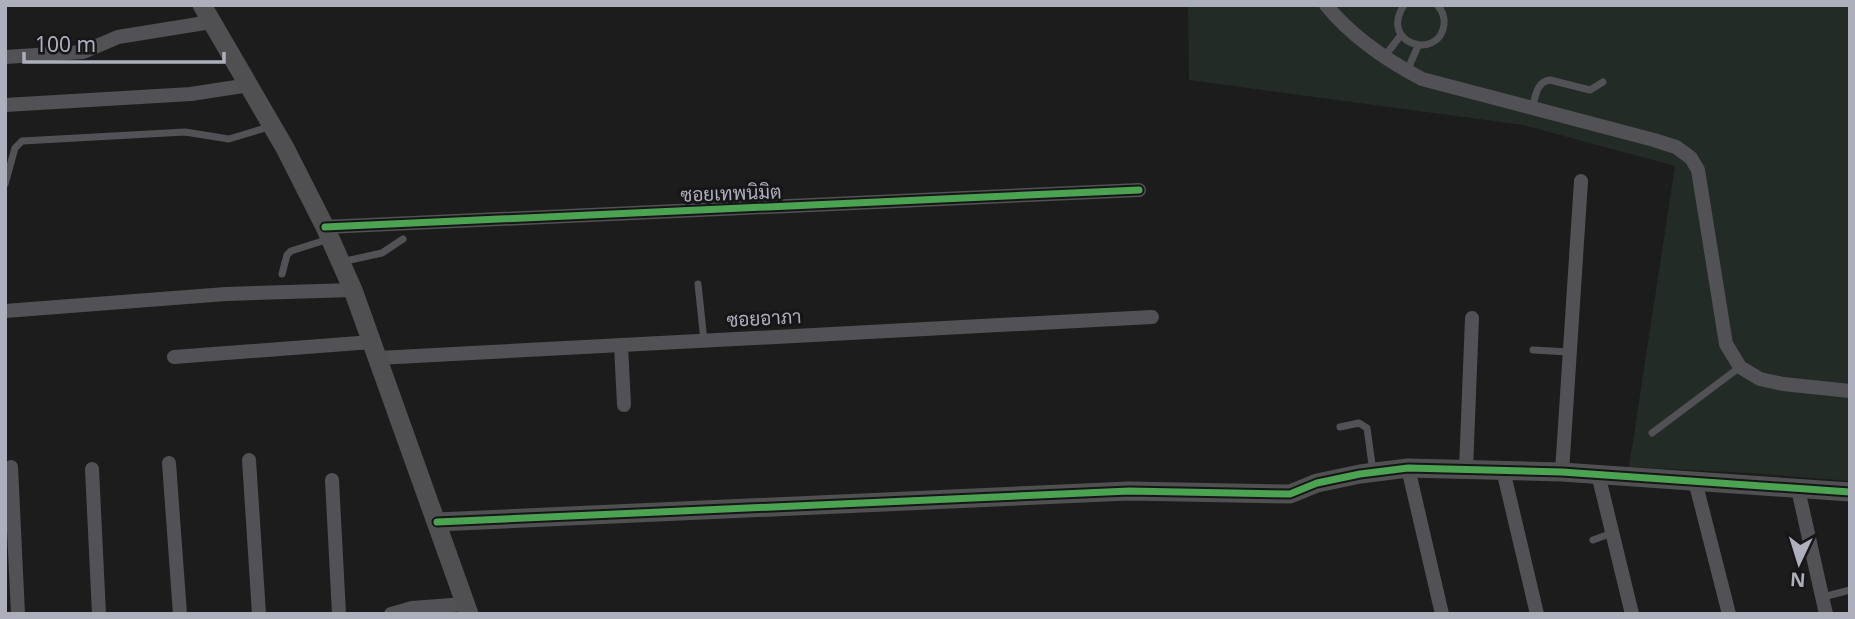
<svg xmlns="http://www.w3.org/2000/svg" width="1855" height="619" viewBox="0 0 1855 619" font-family="'Noto Sans',Sarabun,sans-serif">
<style>
.green{fill:#232b26}
.lines{fill:none;stroke-linecap:round;stroke-linejoin:round}
.lane{stroke:#525256;stroke-width:7}
.street{stroke:#525256;stroke-width:14}
.secondary{stroke:#505053;stroke-width:19}
.cycleway-casing{stroke:#161618;stroke-width:11}
.cycleway{stroke:#4ca352;stroke-width:7}
.labels{text-anchor:middle;dominant-baseline:central;stroke-width:6;stroke-linejoin:round;paint-order:stroke}
.street-label{font-size:19px;fill:#aeafbc;stroke:#161618}
</style>
<rect width="100%" height="100%" fill="#1c1c1c"/>
<polygon class="green" points="1188,5 1850,5 1850,481 1750,473 1629,467 1675,166 1523,125 1189,80"/>
<g class="lines">
<g class="lane">
<path d="M 1404,5 C 1378,44 1439,61 1444,25 C 1445,17 1443,11 1437,5"/>
<polyline points="1384,57 1401,35"/>
<polyline points="1407,71 1418,46"/>
<path d="M 1532,108 C 1536,96 1536,82 1550,80 L 1590,90 L 1603,82"/>
<polyline points="5,184 15,148 22,141 185,132 229,139 272,126"/>
<polyline points="341,262 382,253 403,239"/>
<polyline points="282,274 287,255 291,251 329,239"/>
<polyline points="698,284 704,341"/>
<polyline points="1533,350 1569,352"/>
<polyline points="1340,427 1359,423 1367,428 1373,472"/>
<polyline points="1652,433 1740,367"/>
<polyline points="1593,540 1612,533"/>
<polyline points="1823,597 1850,590"/>
</g>
<g class="street">
<path d="M 1326,5 C 1352,37 1386,60 1422,79 L 1654,140 L 1676,147 L 1691,158 L 1698,170 L 1726,344 L 1740,367 L 1760,379 L 1783,384 L 1850,391"/>
<polyline points="5,57 83,52 118,37 211,22"/>
<polyline points="5,105 191,94 249,85"/>
<polyline points="325,227 1139,190"/>
<polyline points="5,311 226,294 353,290"/>
<polyline points="621,345 624,405"/>
<polyline points="174,357 372,342"/>
<polyline points="378,358 1152,317"/>
<polyline points="249,460 259,614"/>
<polyline points="169,463 180,614"/>
<polyline points="11,467 18,614"/>
<polyline points="1408,468 1442,614"/>
<polyline points="92,469 99,614"/>
<polyline points="1466,469 1472,318"/>
<polyline points="1503,470 1537,614"/>
<polyline points="1562,472 1581,181"/>
<polyline points="1598,474 1632,614"/>
<polyline points="332,480 339,614"/>
<polyline points="1695,481 1729,614"/>
<polyline points="1798,489 1826,614"/>
<polyline points="391,614 412,608 465,604"/>
</g>
<g class="secondary">
<polyline points="202,5 285,148 325,227 353,290 469,614"/>
<polyline points="437,522 1129,491 1290,494 1317,483 1360,474 1408,468 1562,472 1850,492"/>
</g>
<g class="cycleway-casing">
<g id="cycleway">
<polyline points="325,227 1139,190"/>
<polyline points="437,522 1129,491 1290,494 1317,483 1360,474 1408,468 1562,472 1850,492"/>
</g>
</g>
<use href="#cycleway" class="cycleway"/>
</g>
<g class="labels">
<g class="street-label">
<text transform="translate(731 193) rotate(-2)">ซอยเทพนิมิต</text>
<text transform="translate(764 318) rotate(-3)">ซอยอาภา</text>
</g>
</g>
<rect width="1855" height="619" fill="none" stroke="#aeafbc" stroke-width="14"/>
<g transform="translate(1799 563) rotate(184)" stroke="#161618" stroke-width="5" paint-order="stroke">
<path d="M0-5L12 26L0 18L-12 26Z" fill="#aeafbc"/>
<text y="-10" font-size="19" font-weight="bold" text-anchor="middle" fill="#aeafbc">N</text>
</g>
<path d="M24 52v10h200v-10" fill="none" stroke="#aeafbc" stroke-width="3.5"/>
<text x="35" y="52" font-size="21" fill="#aeafbc" stroke="#161618" stroke-width="5" paint-order="stroke">100 m</text>
</svg>
